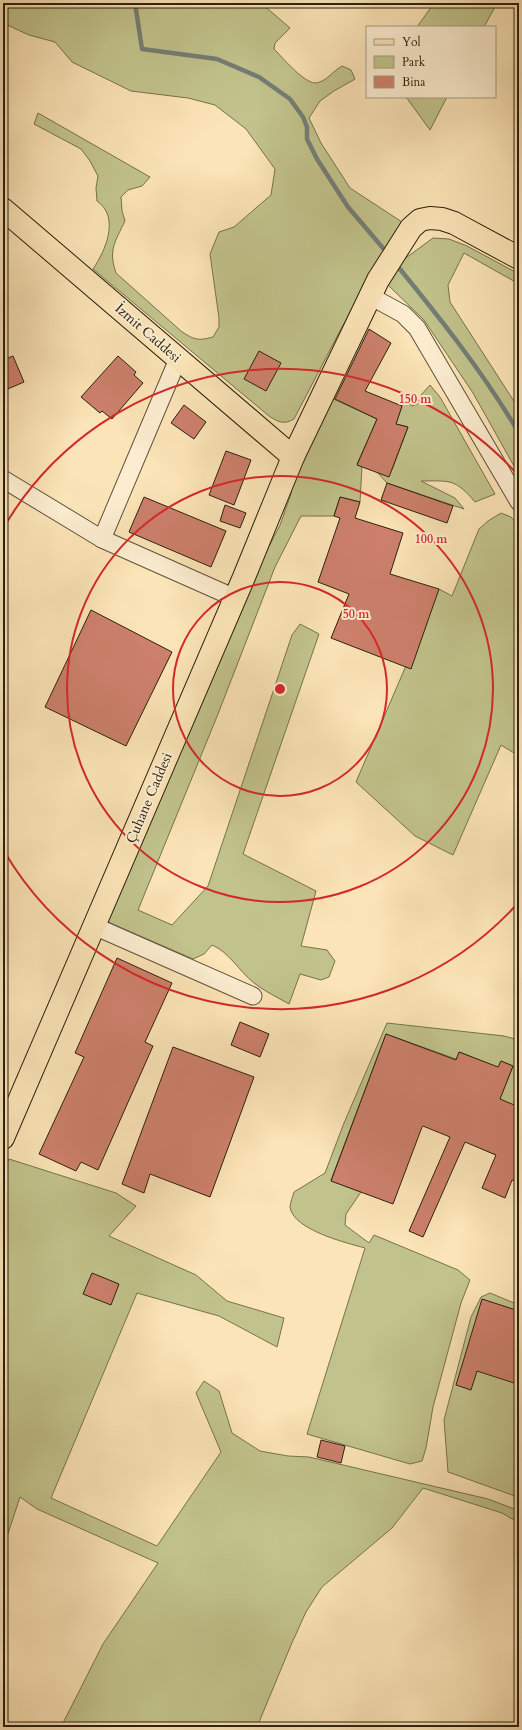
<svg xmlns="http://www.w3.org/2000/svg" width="522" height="1730" viewBox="0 0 522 1730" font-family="Cardo,serif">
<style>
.green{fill:#c2c38c;stroke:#76724e}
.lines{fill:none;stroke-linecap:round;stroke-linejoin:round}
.stream{stroke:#747e76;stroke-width:4.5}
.building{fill:#cd806c;stroke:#2b200f}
.minor-casing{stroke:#5f5139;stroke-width:19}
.major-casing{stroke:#2b200f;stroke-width:24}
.minor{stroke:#fcedd0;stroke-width:17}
.major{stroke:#fbe4b7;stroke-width:22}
.ring{fill:none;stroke:#d62828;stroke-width:2}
.labels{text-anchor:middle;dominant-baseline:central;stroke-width:4;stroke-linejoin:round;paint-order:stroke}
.street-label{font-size:14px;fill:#2b200f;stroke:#fcedd0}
.centre{fill:#d62828;stroke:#fcedd0;stroke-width:2}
.ring-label{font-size:12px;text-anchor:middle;font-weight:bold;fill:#d62828;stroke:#fcedd0;stroke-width:4;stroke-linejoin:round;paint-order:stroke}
</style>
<rect width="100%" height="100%" fill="#fbe4b7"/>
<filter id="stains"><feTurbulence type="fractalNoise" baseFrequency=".005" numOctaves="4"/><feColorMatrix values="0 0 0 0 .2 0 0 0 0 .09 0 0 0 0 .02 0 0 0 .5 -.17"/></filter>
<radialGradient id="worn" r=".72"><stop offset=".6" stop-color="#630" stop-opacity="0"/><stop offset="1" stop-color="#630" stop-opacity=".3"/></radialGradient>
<g class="green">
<path d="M 3,3 L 261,3 L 290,28 L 275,43 L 274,49 C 283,58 303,82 315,83 C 318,83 322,81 324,80 C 329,77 335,70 342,66 L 351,70 L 355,79 L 334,91 L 320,101 L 309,118 L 321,143 L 350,188 L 402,222 L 342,327 L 294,419 C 284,425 278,422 269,416 L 93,269 C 106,250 120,217 97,201 L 96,188 L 98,176 L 90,161 L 81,149 L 34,124 L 38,113 L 150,177 L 142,186 L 128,190 L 121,197 L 122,211 L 125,221 C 115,242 108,250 116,273 L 181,331 C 194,340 198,341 213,337 L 219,327 L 219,318 L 210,254 L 219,232 L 234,227 L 271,195 L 275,169 L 246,129 L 215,105 L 188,98 L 131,91 L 72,62 L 55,42 L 29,35 L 3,23 Z"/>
<polygon points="434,3 497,3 484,27 417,27"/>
<polygon points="406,97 447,97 430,130"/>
<polygon points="433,238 449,239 467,246 519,274 519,284 464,253 448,285 450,302 519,409 519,475 473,393 424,320 387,284 403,260"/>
<path d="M 430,385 L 440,397 L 495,494 L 475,502 C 455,478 449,481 421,481 L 455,498 L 464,509 L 387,483 L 377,472 L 392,470 L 408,427 L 396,424 L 404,400 L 412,406 L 420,403 L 421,395 Z"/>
<path d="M 331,398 L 377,419 L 357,464 L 362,466 L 360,502 L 340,497 L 334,516 L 301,516 L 275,567 L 218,714 L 138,910 L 172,925 L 208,886 L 292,635 L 300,624 L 319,634 L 243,854 L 316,891 L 301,946 L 327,950 L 335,961 L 329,977 L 321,980 L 300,974 L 289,1004 C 277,997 264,991 254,983 C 239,971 229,952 212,945 L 204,954 L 193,959 L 108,922 L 232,625 L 262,560 L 280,525 L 291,494 L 292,482 Z"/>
<polygon points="501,513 511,517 519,526 519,756 501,745 453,855 415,836 356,782 439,589 452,596 479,529 488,521"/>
<path d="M 387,1023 L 504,1036 L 519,1040 L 519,1107 L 517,1106 L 496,1155 L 480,1148 L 513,1066 L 501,1061 L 498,1068 L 460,1052 L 456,1059 L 386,1034 L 331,1180 L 361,1192 L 346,1214 L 345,1225 L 369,1243 L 374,1235 L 458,1270 L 470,1280 L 461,1303 L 433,1407 L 426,1448 L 422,1461 L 410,1464 L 307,1434 L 365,1248 C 347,1243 293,1230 290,1207 C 290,1203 293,1196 294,1192 L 325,1173 L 344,1123 Z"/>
<polygon points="9,1159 116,1193 136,1206 109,1236 196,1275 227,1301 284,1318 277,1347 219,1316 137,1293 51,1498 157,1546 221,1452 196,1393 204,1381 219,1391 232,1433 260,1451 288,1456 309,1457 488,1499 517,1510 519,1512 519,1523 502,1513 423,1488 392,1528 322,1587 306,1612 291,1645 257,1727 61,1727 103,1644 158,1563 37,1509 20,1497 3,1549 3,1172"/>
<polygon points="490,1293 519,1305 519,1499 512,1495 448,1472 444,1420 471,1317 481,1297"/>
</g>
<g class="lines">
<g class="stream">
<polyline points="135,3 142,49 217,59 259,77 290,99 303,117 307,127 307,139 317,159 348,207 388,254"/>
<path d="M 395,263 C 440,318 483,372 519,433"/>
</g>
</g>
<g class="building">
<polygon points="369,329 391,343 365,391 402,406 396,424 408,427 389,477 357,465 377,419 335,399"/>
<polygon points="259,351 281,363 266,391 244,379"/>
<polygon points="13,356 24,382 3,391 3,360"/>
<polygon points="118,356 136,372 134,375 143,383 112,419 102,411 100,413 81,397"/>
<polygon points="184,405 206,422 194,439 171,423"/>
<polygon points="226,451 251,460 234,505 209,495"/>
<polygon points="387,483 453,506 447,523 381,500"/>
<polygon points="144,497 226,531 211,567 129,532"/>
<polygon points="340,497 360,502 355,518 403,533 390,574 439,589 411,669 331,638 349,594 318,582 340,518 334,516"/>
<polygon points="225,505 246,513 240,528 220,521"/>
<polygon points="91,610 172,652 126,746 45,707"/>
<polygon points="117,958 172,983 145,1042 153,1046 98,1170 81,1162 76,1171 39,1154 84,1057 75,1053"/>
<polygon points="240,1022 269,1034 260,1057 231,1045"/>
<polygon points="386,1034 456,1060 459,1052 498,1067 501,1061 513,1066 500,1099 519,1107 519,1183 512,1180 505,1198 482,1188 496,1155 465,1142 423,1237 409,1231 450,1137 423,1126 422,1127 393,1204 331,1181"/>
<polygon points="173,1047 254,1077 210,1197 150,1174 144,1193 122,1184"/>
<polygon points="92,1273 119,1284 111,1305 83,1294"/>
<polygon points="482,1299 519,1311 519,1366 514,1383 477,1371 471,1390 456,1385"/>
<polygon points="321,1440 345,1446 341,1463 317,1457"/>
</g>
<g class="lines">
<g class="minor-casing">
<g id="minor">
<polyline points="370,296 403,314 417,328 519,502"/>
<polyline points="3,479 102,539 235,598"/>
<polyline points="102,539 178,359"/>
<polyline points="94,926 253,996"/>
</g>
</g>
<g class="major-casing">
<g id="major">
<polyline points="3,209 293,457"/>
<polyline points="3,1138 244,577 293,457 378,280 411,228 420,220 430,218 442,219 454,223 519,258"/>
</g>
</g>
<use href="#minor" class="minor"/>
<use href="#major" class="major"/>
</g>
<g class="ring">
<circle cx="280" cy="689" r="107"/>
<circle cx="280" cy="689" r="213"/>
<path d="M518 903A320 320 0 0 1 4 851M4 527A320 320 0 0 1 518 475"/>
</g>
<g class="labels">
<g class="street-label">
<text transform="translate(148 333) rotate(41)">İzmit Caddesi</text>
<text transform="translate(149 798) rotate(-67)">Çuhane Caddesi</text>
</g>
</g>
<circle cx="280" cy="689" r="6" class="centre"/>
<g class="ring-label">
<text x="415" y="403">150 m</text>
<text x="431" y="543">100 m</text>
<text x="356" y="618">50 m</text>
</g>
<rect width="522" height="1730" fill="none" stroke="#fbe4b7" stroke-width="16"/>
<rect x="4" y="4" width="514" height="1722" fill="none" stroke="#2b200f" stroke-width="2"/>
<rect x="8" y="8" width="506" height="1714" fill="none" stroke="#2b200f"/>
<rect x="366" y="26" width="130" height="72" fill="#fcedd0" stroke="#a89b83"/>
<rect x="374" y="39" width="20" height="6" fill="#fbe4b7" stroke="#a89b83"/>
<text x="402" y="46" font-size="12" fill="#2b200f">Yol</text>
<rect x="374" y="56" width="20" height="12" fill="#c2c38c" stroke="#a89b83"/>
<text x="402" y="66" font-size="12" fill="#2b200f">Park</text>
<rect x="374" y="76" width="20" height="12" fill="#cd806c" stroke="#a89b83"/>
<text x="402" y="86" font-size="12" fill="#2b200f">Bina</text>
<rect width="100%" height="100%" filter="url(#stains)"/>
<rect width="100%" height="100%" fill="url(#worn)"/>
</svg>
